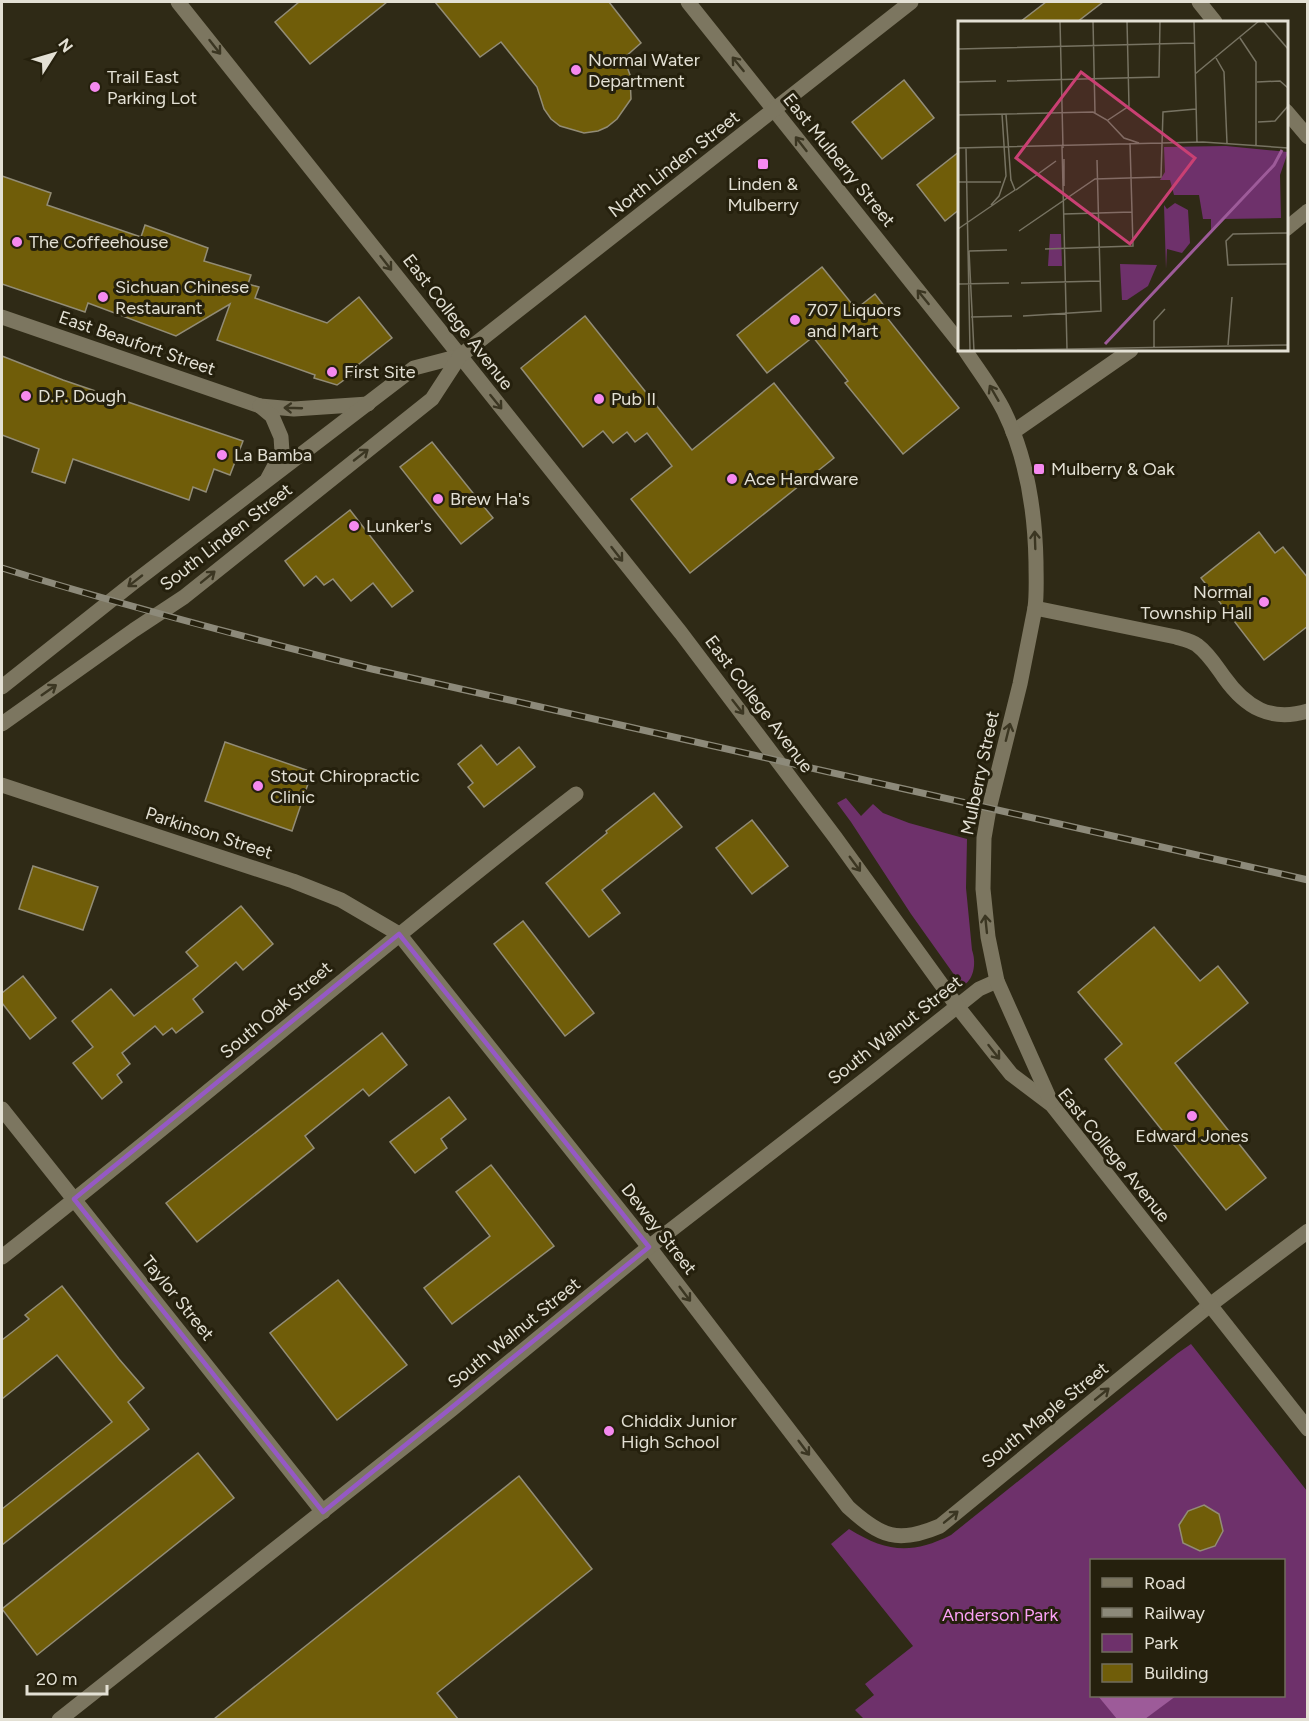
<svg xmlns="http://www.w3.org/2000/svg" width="1309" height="1721" viewBox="0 0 1309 1721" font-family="Figtree,sans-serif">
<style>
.green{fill:#6e316b;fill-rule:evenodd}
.water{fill:#9d5b99}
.building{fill:#705d09;stroke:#928c76;stroke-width:1.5}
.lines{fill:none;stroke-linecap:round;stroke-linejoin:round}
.street{stroke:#7c7660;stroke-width:15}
.secondary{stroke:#7c7660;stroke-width:15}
.rail-casing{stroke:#8d8a7a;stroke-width:7}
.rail{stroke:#25200d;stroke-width:4.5;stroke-dasharray:14;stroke-linecap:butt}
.oneway{stroke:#3b3622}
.marked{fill:none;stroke:#9559c4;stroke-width:4.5;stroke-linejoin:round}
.poi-dot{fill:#f589ef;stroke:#25200d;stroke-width:2}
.labels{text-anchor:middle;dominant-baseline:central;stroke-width:6;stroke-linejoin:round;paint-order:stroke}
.poi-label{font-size:18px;fill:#e3e0d4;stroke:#25200d;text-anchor:start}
.street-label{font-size:18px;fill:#e3e0d4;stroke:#25200d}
.park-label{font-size:18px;fill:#fba1f5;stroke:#25200d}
.inset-river{fill:none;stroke:#9d5b99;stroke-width:3}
.inset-road{fill:none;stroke:#777362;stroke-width:1.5}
.view{fill:#c94073;fill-opacity:0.15;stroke:#c94073;stroke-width:3}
.inset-edge{fill:none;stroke:#e3e0d4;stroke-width:3}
</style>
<rect width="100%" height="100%" fill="#2f2a16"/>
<g class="green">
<path d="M 846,798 L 861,816 L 873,804 L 883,813 L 909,823 L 967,839 L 966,888 L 972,950 C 976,961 975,978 964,985 L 960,983 L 911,914 L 851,822 L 837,803 Z"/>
<path d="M 1191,1344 L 1307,1491 L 1307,1719 L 864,1719 L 855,1710 L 874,1695 L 865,1684 L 913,1646 L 831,1544 L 849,1529 C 886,1552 911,1555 951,1535 L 1178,1353 ZM 1092,1560 L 1284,1560 L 1284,1696 L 1092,1696 Z"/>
</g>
<polygon class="water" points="1098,1696 1176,1696 1145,1719 1117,1719"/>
<g class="building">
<polygon points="299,2 387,2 310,64 275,22"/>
<polygon points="435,2 609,2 641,43 624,58 630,75 631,99 617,119 607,127 598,131 584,133 560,126 551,119 544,109 537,87 501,42 480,57"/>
<polygon points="1046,2 1103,2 1077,22 1020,22"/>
<polygon points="904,80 934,118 882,159 852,122"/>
<polygon points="960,151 960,209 945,221 917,185"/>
<polygon points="2,176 51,193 47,205 141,237 145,225 208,248 204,261 251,275 248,284 259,287 255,298 327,323 359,297 392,338 349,372 351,375 337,385 314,378 315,375 217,340 230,304 176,336 88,303 85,312 2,284"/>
<polygon points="822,267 856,309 875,294 892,316 888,319 959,408 903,454 845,383 848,381 813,337 767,373 737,335"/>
<polygon points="585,316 692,450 774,383 834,458 690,573 631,499 672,466 647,433 635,442 627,432 613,443 603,431 583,447 521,368"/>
<polygon points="2,356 63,380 243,441 230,475 214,469 206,492 193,487 189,500 73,459 65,483 32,472 39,449 2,435"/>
<polygon points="432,442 493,518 461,544 400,467"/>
<polygon points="350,510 413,591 392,607 373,583 351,601 333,579 324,585 316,576 304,586 285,561"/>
<polygon points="1259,532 1275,553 1283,547 1308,578 1308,626 1264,660 1201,578"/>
<polygon points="225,742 312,772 292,831 205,801"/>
<polygon points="481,745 497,765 519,747 535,767 484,807 468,787 473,783 458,764"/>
<polygon points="654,793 682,827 602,890 620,913 589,937 546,883 607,833 606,831"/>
<polygon points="752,820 788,866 752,894 716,848"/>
<polygon points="33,866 98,887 83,930 19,909"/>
<polygon points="241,906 273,944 243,970 236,962 193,999 203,1012 176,1033 172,1028 163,1035 155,1026 122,1053 130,1064 117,1075 122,1082 102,1099 73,1063 93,1047 72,1021 111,989 134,1016 198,966 186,952"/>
<polygon points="523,921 594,1013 565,1036 494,944"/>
<polygon points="1154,927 1200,981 1218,966 1248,1003 1175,1063 1266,1178 1226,1210 1105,1059 1122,1044 1078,992"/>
<polygon points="23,976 56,1018 30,1039 2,1003 2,993"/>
<polygon points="382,1033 407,1065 369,1096 363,1089 305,1136 314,1148 197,1242 166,1203"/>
<polygon points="449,1097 466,1119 441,1139 447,1148 415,1173 390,1142"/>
<polygon points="491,1165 554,1246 452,1324 424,1288 490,1236 456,1192"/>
<polygon points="338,1280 407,1365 337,1420 270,1333"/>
<polygon points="62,1286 119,1359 144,1388 128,1402 149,1429 2,1545 2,1509 112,1422 57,1355 2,1399 2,1340 29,1319 25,1315"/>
<polygon points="198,1453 234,1498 37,1655 2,1609"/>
<polygon points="519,1476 592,1569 437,1693 458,1719 214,1719"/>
<polygon points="1204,1505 1219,1514 1223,1531 1215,1546 1200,1551 1183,1543 1179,1525 1188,1511"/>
</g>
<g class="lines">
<g class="street">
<polyline points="1199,2 1215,22"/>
<polyline points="1286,111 1308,137"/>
<polyline points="1286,229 1308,211"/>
<polyline points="2,317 260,406"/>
<polyline points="1013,432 1131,350"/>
<path d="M 1035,608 L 1176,637 C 1183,639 1192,641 1197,645 C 1209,654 1216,666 1224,677 C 1246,708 1271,722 1308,711"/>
<path d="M 2,785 L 293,881 L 341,900 L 399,934 L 649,1247 L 848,1507 C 881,1537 898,1544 940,1526 L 1210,1305 L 1308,1231"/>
<polyline points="2,1109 323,1512"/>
<path d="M 2,1257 C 195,1106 381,945 576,794"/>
<polyline points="59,1720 452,1409 649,1247 871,1075 979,989 997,981"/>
</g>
<g class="secondary">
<polyline points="178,2 681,633 835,837 957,1006 1011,1074 1052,1105 1308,1429"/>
<polyline points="688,2 960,343"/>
<path d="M 965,350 C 978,370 993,389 1004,411 C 1027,458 1035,511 1036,562 C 1036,578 1037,593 1035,608 L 1020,684 L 989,809 L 984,838 L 983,889 L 988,937 L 997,981 L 1051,1102"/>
<polyline points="260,406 294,409 368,404"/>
<polyline points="260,406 272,416 281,437 282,452 268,478"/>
<polyline points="2,687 133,583 414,368 460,356"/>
<polyline points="2,724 134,630 184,597 432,399 460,356 911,2"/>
</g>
<g class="rail-casing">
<path id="rail" d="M 2,568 C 124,606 248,638 372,669 L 1308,880"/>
</g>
<use href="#rail" class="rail"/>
</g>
<defs><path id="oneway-shaft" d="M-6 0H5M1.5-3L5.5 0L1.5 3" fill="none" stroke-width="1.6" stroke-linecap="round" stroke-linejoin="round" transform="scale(1.5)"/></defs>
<g class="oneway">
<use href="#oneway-shaft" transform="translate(215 47) rotate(52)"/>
<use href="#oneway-shaft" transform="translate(738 64) rotate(-129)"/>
<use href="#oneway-shaft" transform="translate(801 144) rotate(-128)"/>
<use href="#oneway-shaft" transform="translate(386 263) rotate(52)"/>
<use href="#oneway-shaft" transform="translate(923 297) rotate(-129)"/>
<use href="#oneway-shaft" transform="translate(994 393) rotate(-120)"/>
<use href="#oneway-shaft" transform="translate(496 402) rotate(51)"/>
<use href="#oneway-shaft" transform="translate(293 408) rotate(-178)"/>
<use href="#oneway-shaft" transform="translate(361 455) rotate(-38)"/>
<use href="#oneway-shaft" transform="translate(1035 540) rotate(-92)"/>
<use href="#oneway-shaft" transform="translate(617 554) rotate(52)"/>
<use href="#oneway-shaft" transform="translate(208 577) rotate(-39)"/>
<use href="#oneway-shaft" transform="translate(135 581) rotate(142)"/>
<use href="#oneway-shaft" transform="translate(49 690) rotate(-35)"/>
<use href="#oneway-shaft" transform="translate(738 707) rotate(52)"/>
<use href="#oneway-shaft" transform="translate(1008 732) rotate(-76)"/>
<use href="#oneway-shaft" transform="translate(855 864) rotate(54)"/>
<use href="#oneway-shaft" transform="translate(986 924) rotate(-96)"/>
<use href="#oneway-shaft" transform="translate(994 1052) rotate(52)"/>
<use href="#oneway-shaft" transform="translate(685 1294) rotate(53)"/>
<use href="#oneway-shaft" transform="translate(1102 1394) rotate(-39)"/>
<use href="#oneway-shaft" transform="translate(804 1448) rotate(53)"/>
<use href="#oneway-shaft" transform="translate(951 1517) rotate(-39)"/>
</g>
<path class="marked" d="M 399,934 L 649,1247 L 323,1512 L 74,1199 Z"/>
<g class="poi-dot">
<circle cx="576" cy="70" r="6"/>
<circle cx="95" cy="87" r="6"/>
<rect x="757" y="158" width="12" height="12" rx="3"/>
<circle cx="17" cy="242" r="6"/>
<circle cx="103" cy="297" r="6"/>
<circle cx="795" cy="320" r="6"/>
<circle cx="332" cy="372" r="6"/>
<circle cx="26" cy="396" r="6"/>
<circle cx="599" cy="399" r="6"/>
<circle cx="222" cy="455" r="6"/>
<rect x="1033" y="463" width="12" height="12" rx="3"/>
<circle cx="732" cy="479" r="6"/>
<circle cx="438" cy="499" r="6"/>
<circle cx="354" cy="526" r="6"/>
<circle cx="1264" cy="602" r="6"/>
<circle cx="258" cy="786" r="6"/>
<circle cx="1192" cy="1116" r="6"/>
<circle cx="609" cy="1431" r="6"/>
</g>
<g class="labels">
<g class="poi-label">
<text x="588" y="60">Normal Water<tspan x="588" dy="21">Department</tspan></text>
<text x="107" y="77">Trail East<tspan x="107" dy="21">Parking Lot</tspan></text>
<text x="763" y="184" text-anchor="middle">Linden &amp;<tspan x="763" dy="21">Mulberry</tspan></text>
<text x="29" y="242">The Coffeehouse</text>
<text x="115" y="287">Sichuan Chinese<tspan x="115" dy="21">Restaurant</tspan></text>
<text x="807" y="310">707 Liquors<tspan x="807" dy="21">and Mart</tspan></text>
<text x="344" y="372">First Site</text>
<text x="38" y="396">D.P. Dough</text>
<text x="611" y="399">Pub II</text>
<text x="234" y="455">La Bamba</text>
<text x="1051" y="469">Mulberry &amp; Oak</text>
<text x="744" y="479">Ace Hardware</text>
<text x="450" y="499">Brew Ha's</text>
<text x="366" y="526">Lunker's</text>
<text x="1252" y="592" text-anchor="end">Normal<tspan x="1252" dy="21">Township Hall</tspan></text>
<text x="270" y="776">Stout Chiropractic<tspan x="270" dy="21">Clinic</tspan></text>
<text x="1192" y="1136" text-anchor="middle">Edward Jones</text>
<text x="621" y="1421">Chiddix Junior<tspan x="621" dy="21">High School</tspan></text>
</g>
<g class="street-label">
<text transform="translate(839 160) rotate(51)">East Mulberry Street</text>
<text transform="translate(674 164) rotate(-38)">North Linden Street</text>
<text transform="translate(458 322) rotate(52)">East College Avenue</text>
<text transform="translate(137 343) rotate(19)">East Beaufort Street</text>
<text transform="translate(226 537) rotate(-38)">South Linden Street</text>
<text transform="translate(759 704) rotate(53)">East College Avenue</text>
<text transform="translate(980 773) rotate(-78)">Mulberry Street</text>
<text transform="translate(209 833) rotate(18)">Parkinson Street</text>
<text transform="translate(276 1010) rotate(-40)">South Oak Street</text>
<text transform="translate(895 1030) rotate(-38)">South Walnut Street</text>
<text transform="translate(1114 1155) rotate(51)">East College Avenue</text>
<text transform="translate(659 1229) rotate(52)">Dewey Street</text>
<text transform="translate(178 1298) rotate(51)">Taylor Street</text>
<text transform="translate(514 1333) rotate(-39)">South Walnut Street</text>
<text transform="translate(1045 1415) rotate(-39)">South Maple Street</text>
</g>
<g class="park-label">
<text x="1000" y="1615">Anderson Park</text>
</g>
</g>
<g transform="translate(958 21)">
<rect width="330" height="330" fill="#2f2a16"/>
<path d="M 268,125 L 330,131 L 322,154 L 323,197 L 265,198 L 253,212 L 253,198 L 245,198 L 241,174 L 216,174 L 212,159 L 202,159 L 207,151 L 206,126 ZM 217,182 L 230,189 L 232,222 L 224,232 L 209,228 L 208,248 L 206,184 L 209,188 ZM 92,213 L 103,213 L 104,245 L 90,245 ZM 162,243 L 199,244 L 190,265 L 169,279 L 164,279 Z" fill="#6e316b"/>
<path class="inset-river" d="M 147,323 L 316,144 L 324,129"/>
<path class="inset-road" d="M 102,0 L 105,127M 135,0 L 137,92M 236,0 L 239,122M 306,0 L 330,28M 282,17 L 298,41 L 298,124M 0,28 L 236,22M 258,37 L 266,51 L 269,122M 237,53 L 301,0M 49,60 L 201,56 L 202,0M 0,61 L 38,60M 299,61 L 322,60 L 330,67M 48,93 L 53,160M 0,94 L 135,91 L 149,99 L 166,117 L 181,122M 150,99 L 171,85 L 169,0M 300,101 L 317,100 L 330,85M 104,125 L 109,328M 0,127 L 245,121 L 330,127M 8,127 L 12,329M 106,138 L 106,165M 0,161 L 43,161M 58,169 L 98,140M 48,175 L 57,169 L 53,159M 33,184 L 41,175 L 48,155 L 44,93M 106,193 L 174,191M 0,208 L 48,175M 61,210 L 137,158 L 203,156 L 205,91 L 238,88M 330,212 L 275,213 L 268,220 L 270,244 L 330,243M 87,228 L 175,225 L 172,122M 11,230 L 16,330M 11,230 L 49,229M 63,262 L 142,260M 0,263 L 51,262M 65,295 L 143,290 L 139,139M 13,296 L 54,295M 270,324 L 274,276M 196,326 L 196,300 L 207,288M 1,330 L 330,324"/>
<path class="view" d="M 123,51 L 237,137 L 172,223 L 58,137 Z"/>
<rect width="330" height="330" class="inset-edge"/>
</g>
<rect width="1309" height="1721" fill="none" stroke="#e3e0d4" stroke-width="6"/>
<rect x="1090" y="1559" width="195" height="138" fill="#25200d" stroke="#716d5d" stroke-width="1.5"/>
<rect x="1102" y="1578" width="30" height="9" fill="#7c7660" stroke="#716d5d" stroke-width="1.5"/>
<text x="1144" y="1589" font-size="18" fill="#e3e0d4">Road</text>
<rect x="1102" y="1608" width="30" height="9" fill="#8d8a7a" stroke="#716d5d" stroke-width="1.5"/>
<text x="1144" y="1619" font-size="18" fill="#e3e0d4">Railway</text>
<rect x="1102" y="1634" width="30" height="18" fill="#6e316b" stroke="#716d5d" stroke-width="1.5"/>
<text x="1144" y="1649" font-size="18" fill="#e3e0d4">Park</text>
<rect x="1102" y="1664" width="30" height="18" fill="#705d09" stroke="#716d5d" stroke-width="1.5"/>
<text x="1144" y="1679" font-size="18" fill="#e3e0d4">Building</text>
<g transform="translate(54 54) rotate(53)" stroke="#25200d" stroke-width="4.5" paint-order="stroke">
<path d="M0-4.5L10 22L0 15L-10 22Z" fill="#e3e0d4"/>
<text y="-9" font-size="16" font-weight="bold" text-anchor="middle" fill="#e3e0d4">N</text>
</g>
<path d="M27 1685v9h80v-9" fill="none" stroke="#e3e0d4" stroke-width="3"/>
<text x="36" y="1685" font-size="18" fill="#e3e0d4" stroke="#25200d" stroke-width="4.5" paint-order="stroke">20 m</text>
</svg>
